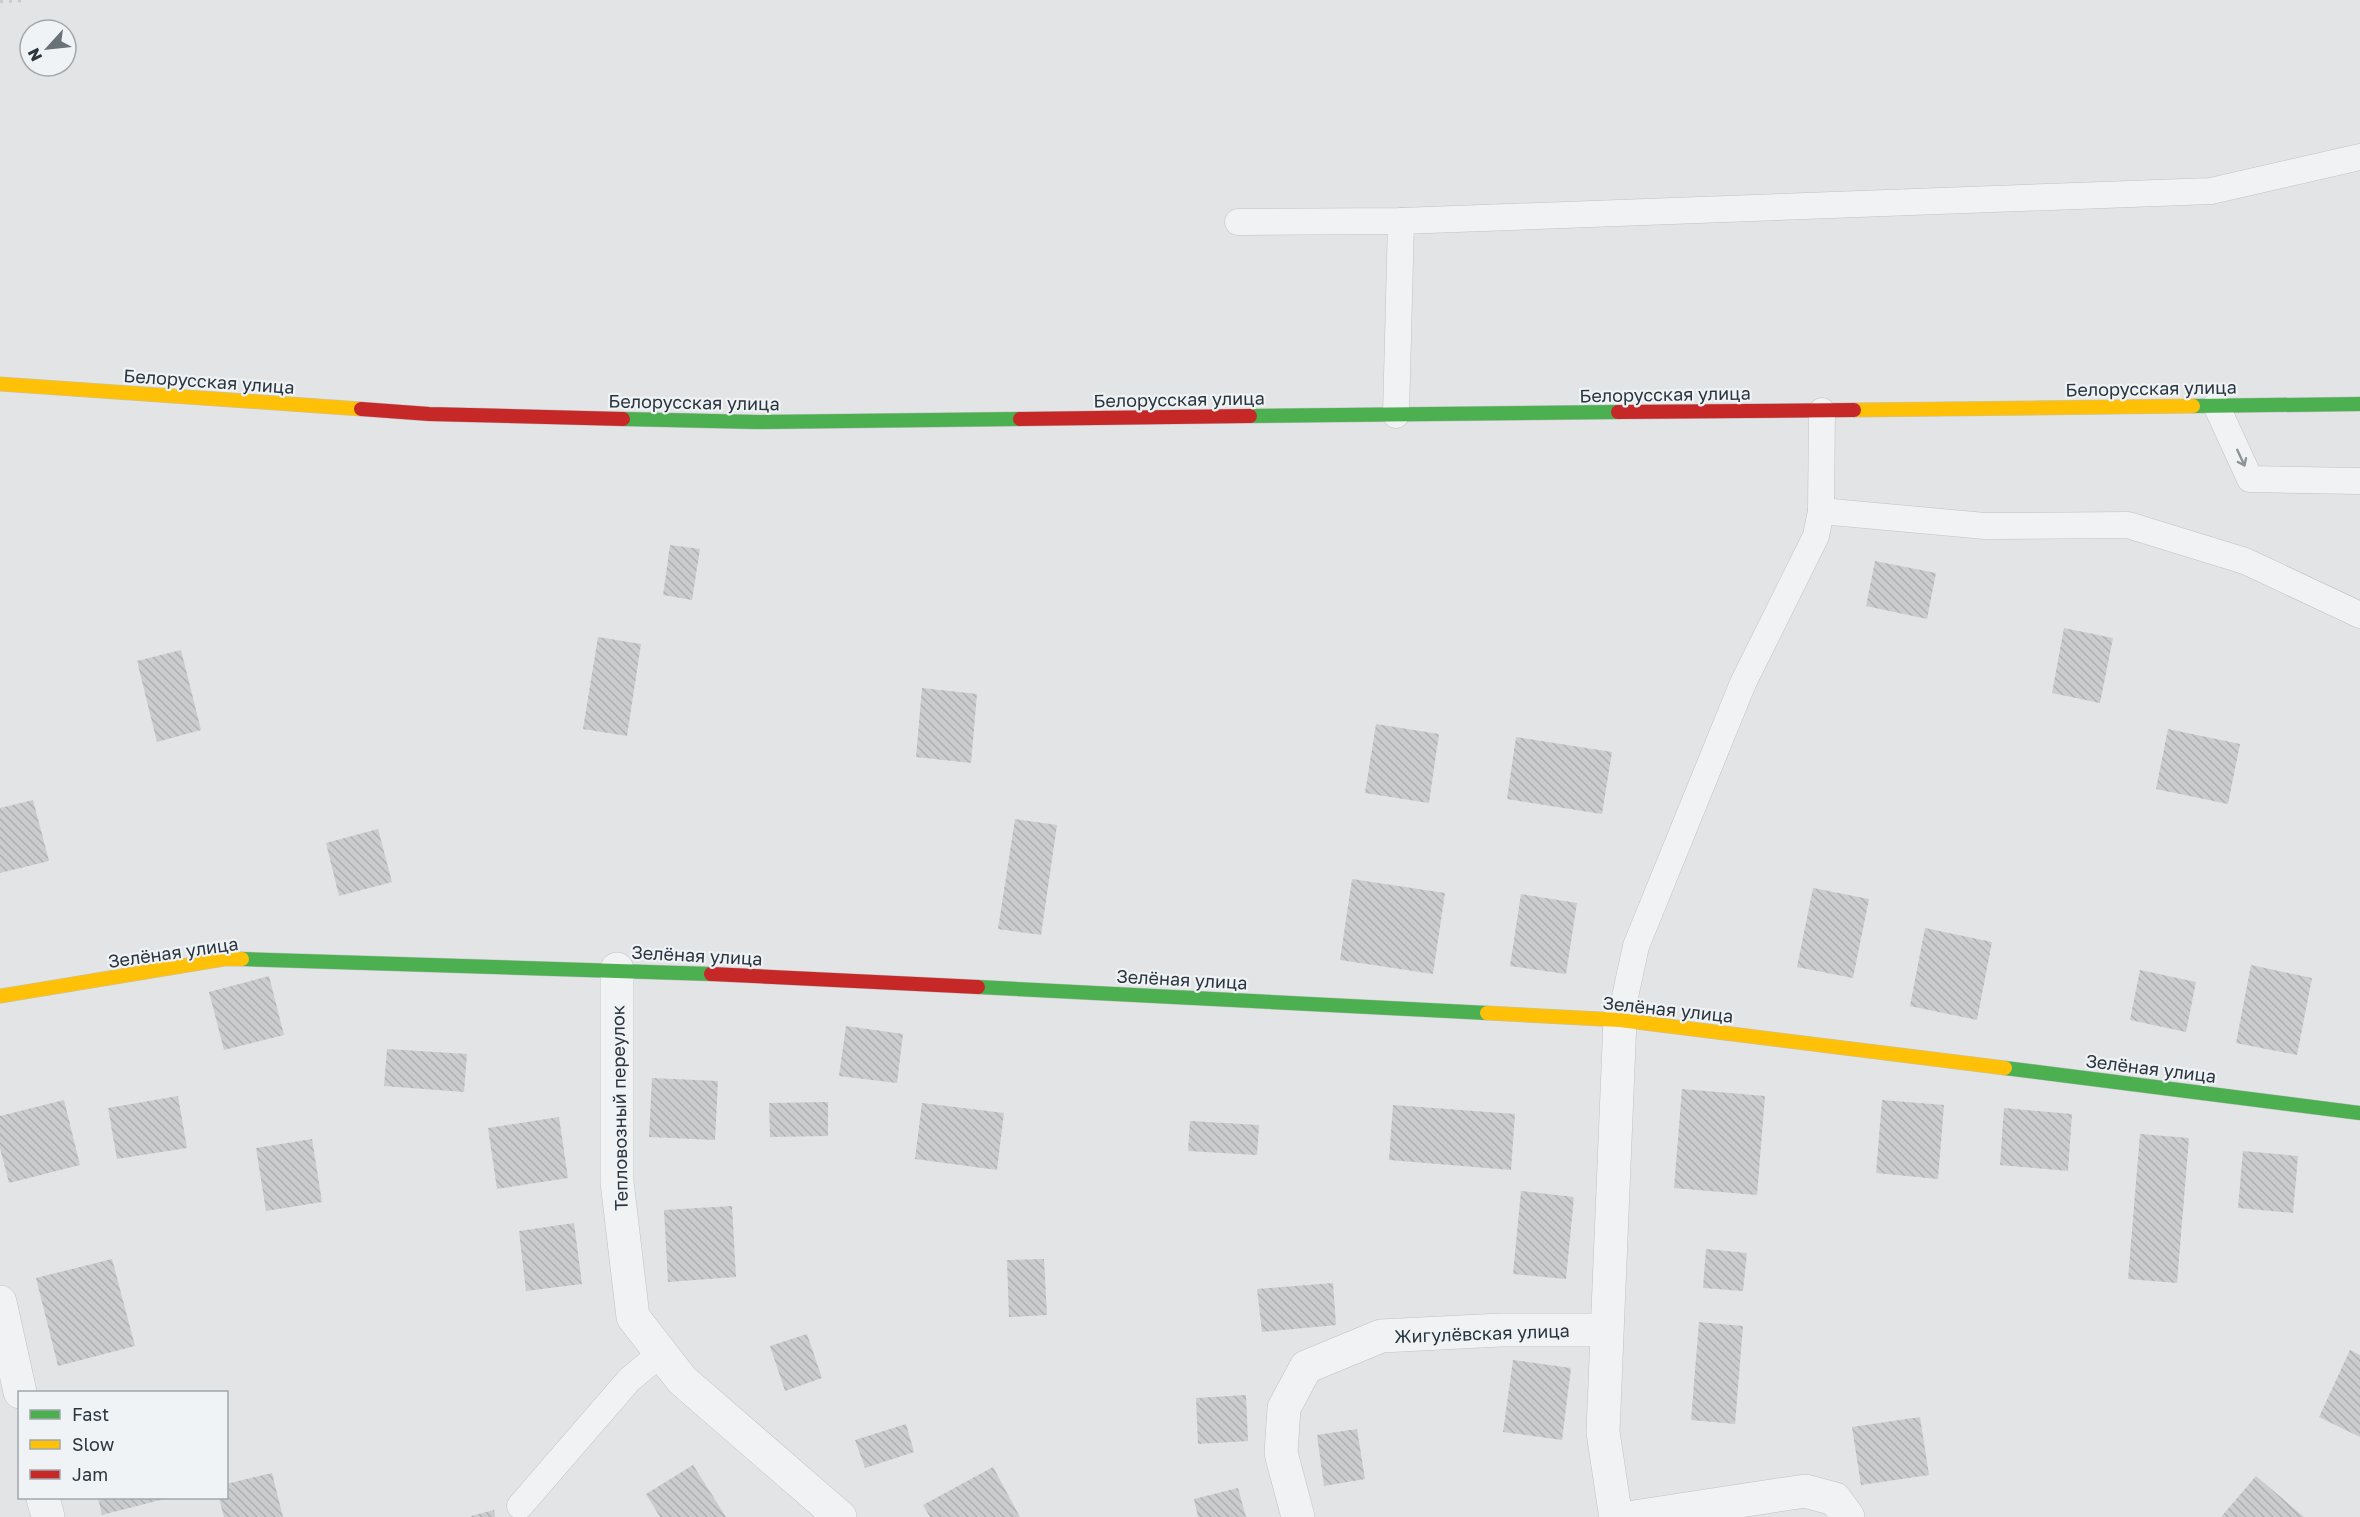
<svg xmlns="http://www.w3.org/2000/svg" width="2360" height="1517" viewBox="0 0 2360 1517" font-family="'Golos Text',sans-serif">
<style>
.building{fill:url(#building-back-hatch)}
.lines{fill:none;stroke-linecap:round;stroke-linejoin:round}
.lane-casing{stroke:#c0c2c4;stroke-width:27}
.street-casing{stroke:#c0c2c4;stroke-width:34}
.fast-casing{stroke:#c0c2c4;stroke-width:15}
.slow-casing{stroke:#c0c2c4;stroke-width:15}
.jam-casing{stroke:#c0c2c4;stroke-width:15}
.lane{stroke:#f0f2f3;stroke-width:26}
.street{stroke:#f0f2f3;stroke-width:33}
.fast{stroke:#4caf50;stroke-width:14}
.slow{stroke:#ffc107;stroke-width:14}
.jam{stroke:#c62828;stroke-width:14}
.rail{stroke:#cacccd;stroke-width:4.5;stroke-dasharray:3 6;stroke-linecap:butt}
.oneway{stroke:#8d9498}
.labels{text-anchor:middle;dominant-baseline:central;stroke-width:4.5;stroke-linejoin:round;paint-order:stroke}
.street-label{font-size:18px;fill:#2a353e;stroke:#eff3f5}
</style>
<defs>
<pattern id="building-back-hatch" width="6" height="6" patternUnits="userSpaceOnUse" patternTransform="scale(1.5)"><rect width="6" height="6" fill="#caccce"/><path d="M-1 5l2 2M0 0l6 6M5-1l2 2" fill="none" stroke="#aeb0b2"/></pattern>
</defs>
<rect width="100%" height="100%" fill="#e2e4e6"/>
<g class="building">
<polygon points="670,545 700,549 692,600 663,595"/>
<polygon points="1875,561 1936,573 1927,619 1866,606"/>
<polygon points="2064,628 2113,638 2100,703 2052,693"/>
<polygon points="598,637 641,644 627,736 583,729"/>
<polygon points="181,650 201,730 157,742 137,661"/>
<polygon points="922,688 977,694 971,763 916,757"/>
<polygon points="1376,724 1439,734 1429,803 1365,793"/>
<polygon points="2168,729 2240,744 2228,804 2156,789"/>
<polygon points="1516,737 1612,752 1602,814 1507,799"/>
<polygon points="33,800 49,861 0,873 0,808"/>
<polygon points="1015,819 1057,825 1041,935 998,929"/>
<polygon points="378,829 392,882 339,896 326,843"/>
<polygon points="1352,879 1445,893 1433,974 1340,960"/>
<polygon points="1813,888 1869,899 1853,978 1797,967"/>
<polygon points="1521,894 1577,903 1566,974 1510,966"/>
<polygon points="1925,928 1992,942 1977,1020 1910,1006"/>
<polygon points="2251,965 2312,978 2297,1055 2236,1043"/>
<polygon points="2140,970 2196,982 2186,1032 2130,1020"/>
<polygon points="269,976 284,1035 224,1050 209,992"/>
<polygon points="846,1026 903,1034 897,1083 839,1076"/>
<polygon points="387,1049 467,1054 464,1092 384,1086"/>
<polygon points="652,1078 718,1081 715,1140 649,1137"/>
<polygon points="1682,1089 1765,1096 1757,1195 1674,1188"/>
<polygon points="178,1096 187,1148 117,1159 108,1108"/>
<polygon points="64,1100 80,1165 9,1183 0,1148 0,1116"/>
<polygon points="1882,1100 1944,1105 1938,1179 1876,1173"/>
<polygon points="828,1102 828,1136 770,1137 769,1103"/>
<polygon points="922,1103 1004,1113 997,1170 915,1159"/>
<polygon points="1393,1105 1515,1114 1511,1170 1389,1160"/>
<polygon points="2004,1108 2072,1114 2068,1171 2000,1165"/>
<polygon points="559,1117 568,1178 497,1189 488,1128"/>
<polygon points="1190,1121 1259,1125 1257,1155 1188,1151"/>
<polygon points="2140,1134 2189,1138 2177,1283 2128,1279"/>
<polygon points="312,1139 322,1202 266,1211 256,1148"/>
<polygon points="2243,1151 2298,1156 2293,1213 2238,1208"/>
<polygon points="1521,1191 1574,1197 1566,1279 1513,1274"/>
<polygon points="732,1206 736,1277 668,1282 664,1210"/>
<polygon points="574,1223 582,1284 526,1291 519,1231"/>
<polygon points="1706,1249 1747,1253 1743,1291 1703,1288"/>
<polygon points="112,1259 135,1346 58,1366 36,1278"/>
<polygon points="1044,1259 1047,1315 1009,1317 1007,1260"/>
<polygon points="1333,1283 1336,1325 1262,1332 1257,1289"/>
<polygon points="1699,1322 1743,1326 1735,1424 1691,1420"/>
<polygon points="807,1334 822,1378 785,1391 770,1346"/>
<polygon points="2350,1350 2360,1355 2360,1437 2319,1417"/>
<polygon points="1513,1360 1571,1368 1562,1440 1503,1432"/>
<polygon points="1246,1395 1248,1441 1198,1444 1196,1398"/>
<polygon points="1920,1417 1929,1475 1861,1485 1852,1427"/>
<polygon points="906,1424 914,1452 865,1468 855,1440"/>
<polygon points="1357,1429 1365,1479 1324,1486 1317,1435"/>
<polygon points="693,1465 726,1517 660,1517 646,1494"/>
<polygon points="993,1467 1020,1517 930,1517 923,1505"/>
<polygon points="272,1473 283,1517 224,1517 219,1498 226,1498 226,1484"/>
<polygon points="2256,1476 2304,1517 2221,1517"/>
<polygon points="1238,1488 1246,1517 1198,1517 1194,1499"/>
<polygon points="98,1498 168,1498 102,1515"/>
<polygon points="494,1510 495,1517 471,1517 471,1516"/>
</g>
<g class="lines">
<g class="lane-casing">
<g id="lane">
<polyline points="1238,222 1401,221 2211,191 2360,157"/>
<polyline points="2216,405 2250,479 2360,481"/>
<polyline points="1396,415 1401,221"/>
<polyline points="1821,511 1985,526 2128,525 2245,561 2360,615"/>
<polyline points="1620,1020 1636,946 1743,683 1816,536 1821,511 1822,411"/>
<polyline points="520,1506 629,1380 660,1354"/>
</g>
</g>
<g class="street-casing">
<g id="street">
<polyline points="617,969 617,1182 633,1317 682,1380 840,1517"/>
<polyline points="1620,1020 1603,1432 1615,1512 1622,1517"/>
<polyline points="0,1302 20,1392"/>
<polyline points="43,1498 48,1517"/>
<polyline points="1298,1517 1281,1453 1284,1408 1306,1367 1381,1336 1501,1330 1606,1330"/>
<polyline points="1634,1517 1805,1491 1835,1499 1848,1517"/>
</g>
</g>
<g class="fast-casing">
<g id="fast">
<polyline points="2193,406 2360,404"/>
<polyline points="1250,416 1618,412"/>
<polyline points="623,419 756,422 1020,419"/>
<polyline points="242,959 711,974"/>
<polyline points="978,987 1487,1013"/>
<polyline points="2005,1068 2360,1113"/>
</g>
</g>
<g class="slow-casing">
<g id="slow">
<polyline points="0,384 361,409"/>
<polyline points="1854,410 2193,406"/>
<polyline points="0,996 224,959 242,959"/>
<polyline points="1487,1013 1620,1020 2005,1068"/>
</g>
</g>
<g class="jam-casing">
<g id="jam">
<polyline points="361,409 429,414 623,419"/>
<polyline points="1618,412 1854,410"/>
<polyline points="1020,419 1250,416"/>
<polyline points="711,974 978,987"/>
</g>
</g>
<use href="#lane" class="lane"/>
<use href="#street" class="street"/>
<use href="#fast" class="fast"/>
<use href="#slow" class="slow"/>
<use href="#jam" class="jam"/>
<polyline class="rail" points="0,1 22,0"/>
</g>
<defs><path id="oneway-shaft" d="M-6 0H5M1.5-3L5.5 0L1.5 3" fill="none" stroke-width="1.6" stroke-linecap="round" stroke-linejoin="round" transform="scale(1.5)"/></defs>
<use class="oneway" href="#oneway-shaft" transform="translate(2241 458) rotate(65)"/>
<g class="labels">
<g class="street-label">
<text transform="translate(209 381) rotate(4)">Белорусская улица</text>
<text transform="translate(2151 388) rotate(-1)">Белорусская улица</text>
<text transform="translate(1665 394) rotate(-1)">Белорусская улица</text>
<text transform="translate(1179 399) rotate(-1)">Белорусская улица</text>
<text transform="translate(694 402) rotate(1)">Белорусская улица</text>
<text transform="translate(173 952) rotate(-8)">Зелёная улица</text>
<text transform="translate(697 955) rotate(3)">Зелёная улица</text>
<text transform="translate(1182 979) rotate(3)">Зелёная улица</text>
<text transform="translate(1668 1009) rotate(6)">Зелёная улица</text>
<text transform="translate(2151 1068) rotate(7)">Зелёная улица</text>
<text transform="translate(619 1108) rotate(-91)">Тепловозный переулок</text>
<text transform="translate(1482 1333) rotate(-2)">Жигулёвская улица</text>
</g>
</g>
<rect x="18" y="1391" width="210" height="108" fill="#eff3f5" stroke="#a0a7ac" stroke-width="1.5"/>
<rect x="30" y="1410" width="30" height="9" fill="#4caf50" stroke="#a0a7ac" stroke-width="1.5"/>
<text x="72" y="1421" font-size="18" fill="#2a353e">Fast</text>
<rect x="30" y="1440" width="30" height="9" fill="#ffc107" stroke="#a0a7ac" stroke-width="1.5"/>
<text x="72" y="1451" font-size="18" fill="#2a353e">Slow</text>
<rect x="30" y="1470" width="30" height="9" fill="#c62828" stroke="#a0a7ac" stroke-width="1.5"/>
<text x="72" y="1481" font-size="18" fill="#2a353e">Jam</text>
<g transform="translate(48 48) rotate(243)"><circle r="28" fill="#eff3f5" stroke="#a0a7ac" stroke-width="1.5"/>
<path d="M0-4.5L10 22L0 15L-10 22Z" fill="#6a7279"/>
<text y="-9" font-size="16" font-weight="bold" text-anchor="middle" fill="#2a353e">N</text>
</g>
</svg>
